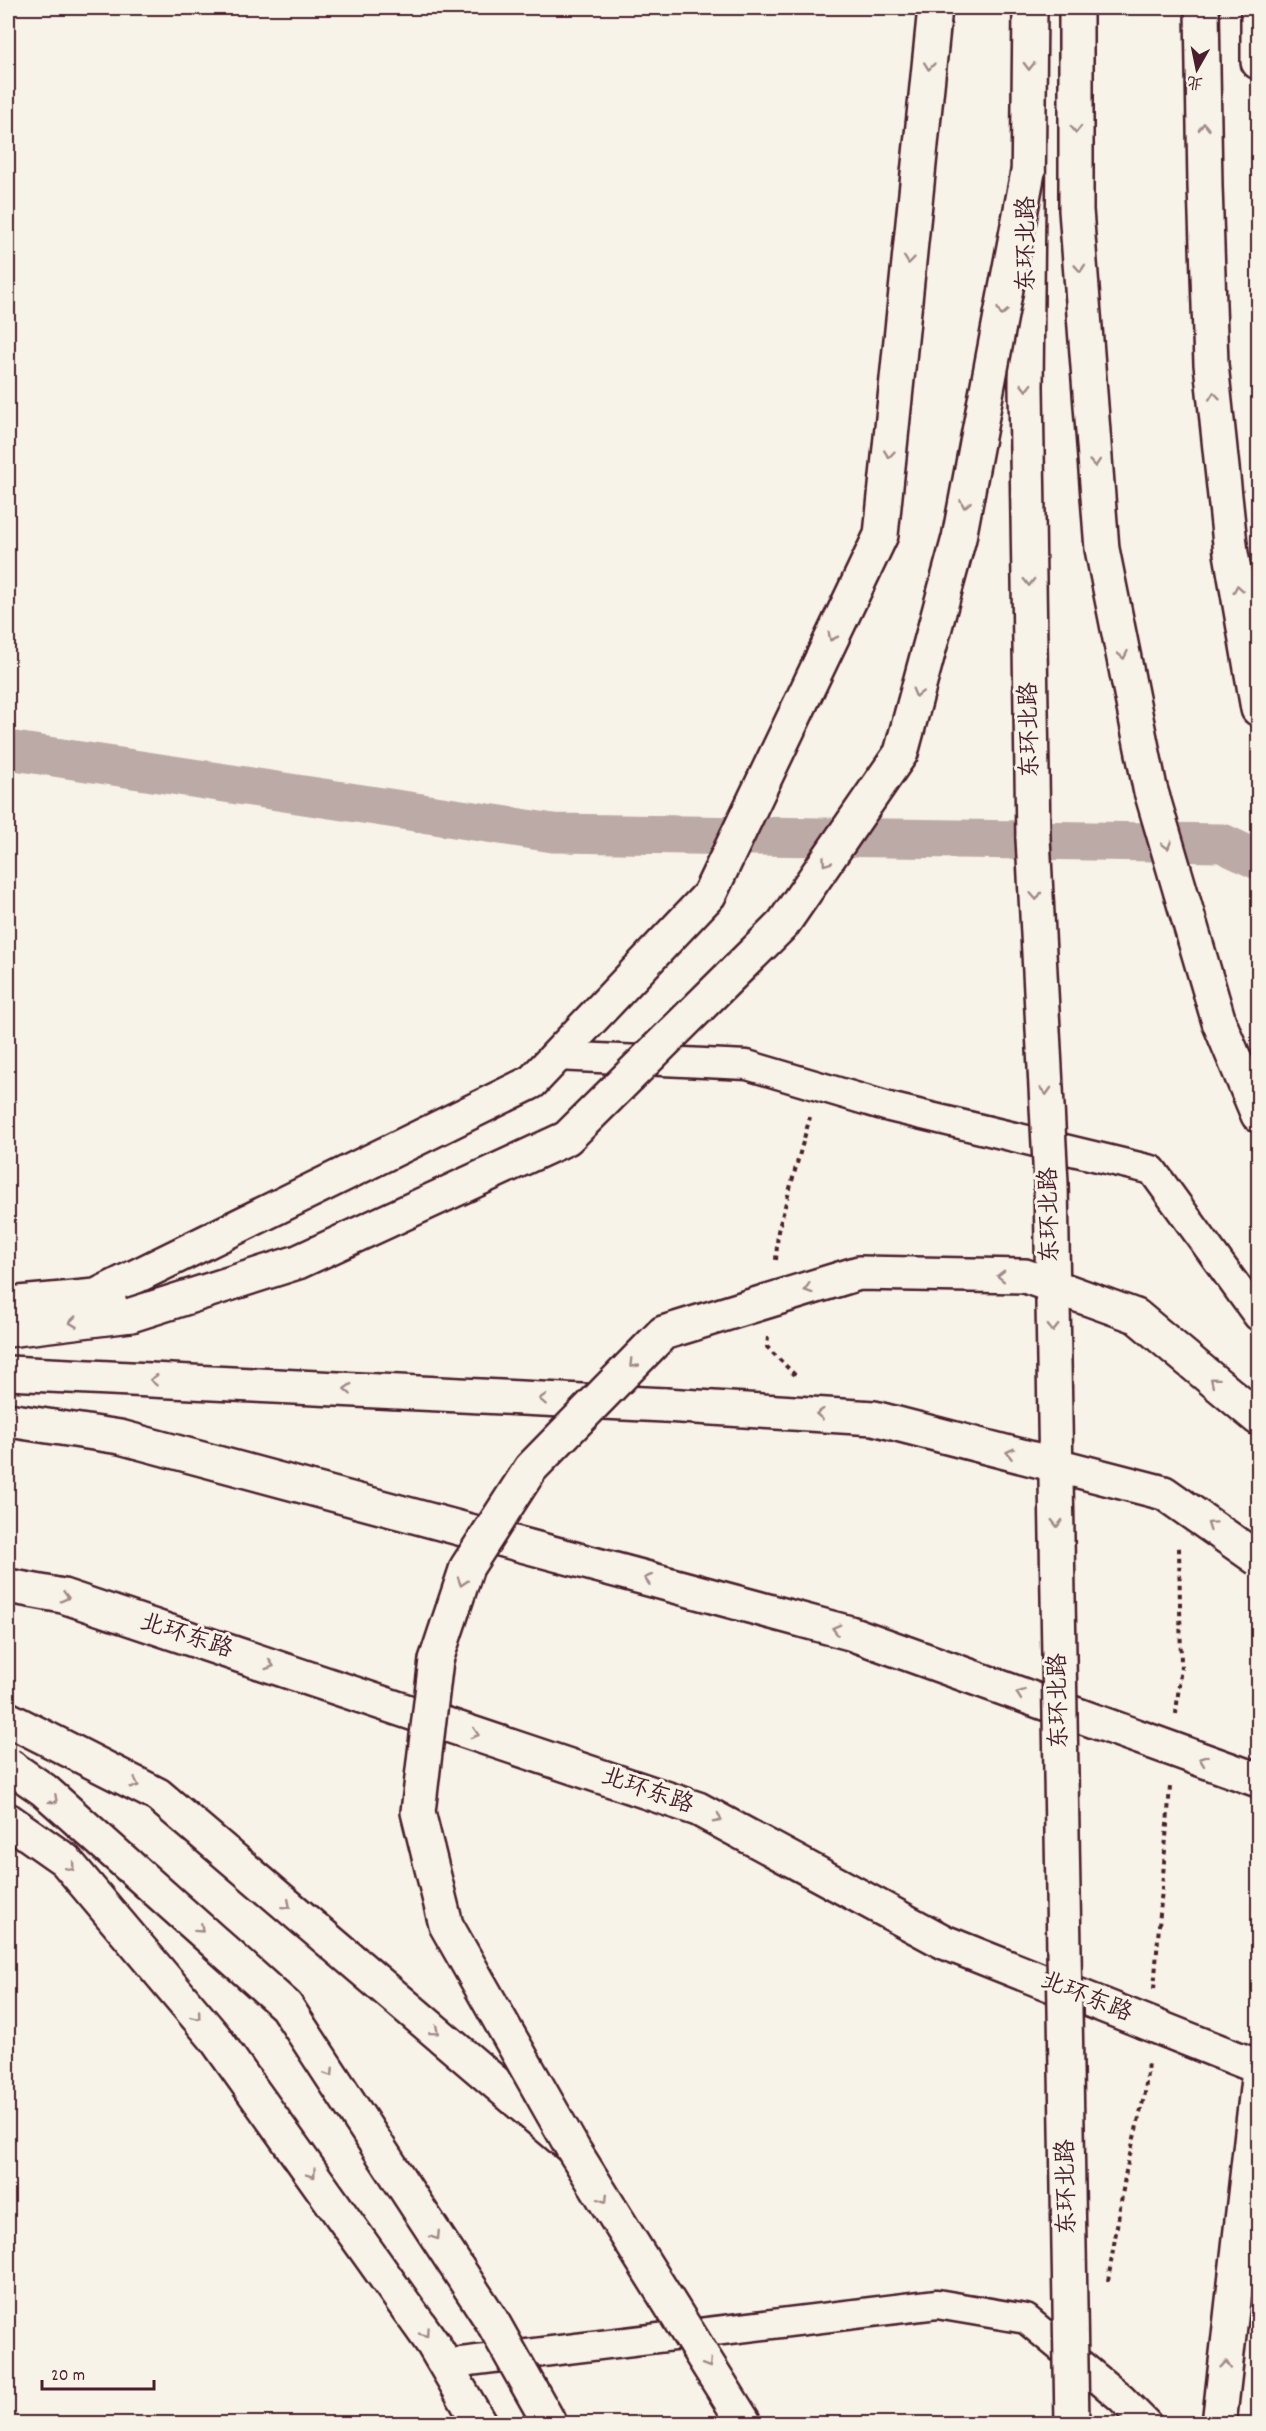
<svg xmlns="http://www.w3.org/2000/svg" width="1266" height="2431" viewBox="0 0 1266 2431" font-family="Dekko,'LXGW WenKai TC',sans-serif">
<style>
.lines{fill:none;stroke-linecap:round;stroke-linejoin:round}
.canal{stroke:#bcaaa7;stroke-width:39}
.street-casing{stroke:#4a1f2b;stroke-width:33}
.secondary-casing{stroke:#4a1f2b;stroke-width:38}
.primary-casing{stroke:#4a1f2b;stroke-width:38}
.highway-casing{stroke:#4a1f2b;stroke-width:38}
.path{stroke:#4a1f2b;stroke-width:4;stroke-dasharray:4.5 4.5;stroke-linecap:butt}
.street{stroke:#f7f3e8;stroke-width:28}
.secondary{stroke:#f7f3e8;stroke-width:33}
.primary{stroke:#f7f3e8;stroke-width:33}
.highway{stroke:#f7f3e8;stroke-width:33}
.highway-bridge-casing{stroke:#4a1f2b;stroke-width:38;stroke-linecap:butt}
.highway-bridge{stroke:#f7f3e8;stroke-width:33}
.oneway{stroke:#a0898a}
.labels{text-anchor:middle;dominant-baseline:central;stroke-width:6;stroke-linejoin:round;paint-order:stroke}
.street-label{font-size:24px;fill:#4a1f2b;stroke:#f7f3e8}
</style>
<rect width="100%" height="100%" fill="#f7f3e8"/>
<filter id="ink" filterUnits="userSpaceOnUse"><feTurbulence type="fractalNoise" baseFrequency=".0167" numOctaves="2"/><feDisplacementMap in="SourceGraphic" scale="12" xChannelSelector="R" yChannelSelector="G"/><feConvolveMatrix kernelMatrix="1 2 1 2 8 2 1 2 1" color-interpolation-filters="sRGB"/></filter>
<g filter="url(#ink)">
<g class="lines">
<polyline class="canal" points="8,750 553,833 1222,843 1258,860"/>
<g class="street-casing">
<g id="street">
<polyline points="556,1056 747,1065 889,1107 1152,1170 1258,1316"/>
<polyline points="445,2364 937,2304 1026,2319 1121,2398 1147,2424"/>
</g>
</g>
<g class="secondary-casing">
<polyline id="secondary" points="8,1820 65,1860 215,2038 433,2344 480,2424"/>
</g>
<g class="primary-casing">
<polyline id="primary" points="8,1304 96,1296 532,1082 709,895 881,535 935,8"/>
</g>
<g class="highway-casing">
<g id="highway">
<polyline points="1030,8 1026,387 1033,838"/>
<polyline points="1076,8 1076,210 1102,549 1150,788 1219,1022 1258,1115"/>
<polyline points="1202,8 1205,186 1211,364 1231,553 1258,709"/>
<polyline points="1258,8 1258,62"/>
<polyline points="1136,1316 1258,1418"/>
<polyline points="8,1330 131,1315"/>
<polyline points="8,1373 665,1405"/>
<polyline points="8,1420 120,1437 850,1633 1258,1780"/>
<polyline points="8,1586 63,1596 698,1809 944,1942 1258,2067"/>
<polyline points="8,1719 158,1795 570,2146"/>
<polyline points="1219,2424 1258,2079"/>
</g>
</g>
<g class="path">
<polyline points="776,1260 778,1231 810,1117"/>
<polyline points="768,1337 767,1347 797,1377"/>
<polyline points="1176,1714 1181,1665 1179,1547"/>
<polyline points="1154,1989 1170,1787"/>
<polyline points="1108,2281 1126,2171 1145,2093 1148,2062"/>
</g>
<use href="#street" class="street"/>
<use href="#secondary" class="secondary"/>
<use href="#primary" class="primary"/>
<use href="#highway" class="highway"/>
<g class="highway-bridge-casing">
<g id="highway-bridge">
<polyline points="1033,838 1051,1183 1072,2424"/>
<polyline points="131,1315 298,1262 567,1138 783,924 901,753 959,538 1028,172"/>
<polyline points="665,1405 874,1418 1164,1493 1258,1559"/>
<polyline points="8,1765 44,1790 286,2006 492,2321 550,2424"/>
<polyline points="745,2424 573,2149 446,1925 418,1812 436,1660 467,1567 531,1468 663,1333 859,1273 1025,1276 1136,1316"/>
</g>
</g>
<use href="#highway-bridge" class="highway-bridge"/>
</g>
<defs><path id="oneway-chevron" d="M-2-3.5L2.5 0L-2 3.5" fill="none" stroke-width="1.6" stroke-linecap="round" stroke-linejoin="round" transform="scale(1.5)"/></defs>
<g class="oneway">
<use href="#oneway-chevron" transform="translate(929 66) rotate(96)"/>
<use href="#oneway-chevron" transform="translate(1029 66) rotate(91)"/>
<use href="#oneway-chevron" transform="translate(1204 127) rotate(-91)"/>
<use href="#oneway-chevron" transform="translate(1076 129) rotate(90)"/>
<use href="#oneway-chevron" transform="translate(909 260) rotate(96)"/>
<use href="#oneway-chevron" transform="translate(1080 268) rotate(86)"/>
<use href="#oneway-chevron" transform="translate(1002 312) rotate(101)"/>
<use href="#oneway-chevron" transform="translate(1026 387) rotate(90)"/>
<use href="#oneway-chevron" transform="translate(1214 396) rotate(-96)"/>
<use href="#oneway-chevron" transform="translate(889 454) rotate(96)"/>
<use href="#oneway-chevron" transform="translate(1095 463) rotate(86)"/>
<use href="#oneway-chevron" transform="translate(965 504) rotate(101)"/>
<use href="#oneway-chevron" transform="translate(1029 582) rotate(89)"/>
<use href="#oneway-chevron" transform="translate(1238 589) rotate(-100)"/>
<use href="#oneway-chevron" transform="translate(832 637) rotate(116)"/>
<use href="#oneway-chevron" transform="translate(1123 655) rotate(79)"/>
<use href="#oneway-chevron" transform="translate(917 693) rotate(105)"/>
<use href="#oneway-chevron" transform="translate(1167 845) rotate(74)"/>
<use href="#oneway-chevron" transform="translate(826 862) rotate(125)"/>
<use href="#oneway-chevron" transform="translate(1036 896) rotate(87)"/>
<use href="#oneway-chevron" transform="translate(1046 1091) rotate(87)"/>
<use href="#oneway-chevron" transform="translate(1001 1276) rotate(-179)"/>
<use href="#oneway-chevron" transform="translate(808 1289) rotate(163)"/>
<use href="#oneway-chevron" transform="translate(73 1322) rotate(173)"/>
<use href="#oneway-chevron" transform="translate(1053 1328) rotate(89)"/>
<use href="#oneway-chevron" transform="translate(633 1364) rotate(134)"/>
<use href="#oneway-chevron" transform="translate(154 1380) rotate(-177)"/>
<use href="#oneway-chevron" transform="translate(1214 1381) rotate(-140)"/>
<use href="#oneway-chevron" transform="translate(348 1389) rotate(-177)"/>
<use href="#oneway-chevron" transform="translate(543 1399) rotate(-177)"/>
<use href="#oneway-chevron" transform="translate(820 1414) rotate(-176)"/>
<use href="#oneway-chevron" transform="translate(1010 1453) rotate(-166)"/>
<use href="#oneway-chevron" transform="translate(1057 1523) rotate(89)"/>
<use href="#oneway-chevron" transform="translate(1211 1525) rotate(-145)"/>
<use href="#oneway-chevron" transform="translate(648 1579) rotate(-165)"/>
<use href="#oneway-chevron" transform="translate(462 1582) rotate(108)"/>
<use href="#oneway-chevron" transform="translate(65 1597) rotate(15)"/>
<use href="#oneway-chevron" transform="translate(836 1629) rotate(-165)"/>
<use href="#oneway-chevron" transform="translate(270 1665) rotate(18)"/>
<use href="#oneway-chevron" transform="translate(1020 1694) rotate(-160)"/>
<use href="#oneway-chevron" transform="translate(475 1734) rotate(18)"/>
<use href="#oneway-chevron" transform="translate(1203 1760) rotate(-160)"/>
<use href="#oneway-chevron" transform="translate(135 1784) rotate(27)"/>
<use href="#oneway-chevron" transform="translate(54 1800) rotate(42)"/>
<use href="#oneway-chevron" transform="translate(718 1819) rotate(28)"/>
<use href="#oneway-chevron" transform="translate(71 1867) rotate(49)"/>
<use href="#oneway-chevron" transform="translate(287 1905) rotate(40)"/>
<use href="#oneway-chevron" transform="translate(200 1929) rotate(42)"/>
<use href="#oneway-chevron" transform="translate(197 2016) rotate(50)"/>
<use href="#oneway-chevron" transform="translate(435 2031) rotate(40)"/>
<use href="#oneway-chevron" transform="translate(330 2073) rotate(57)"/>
<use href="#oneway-chevron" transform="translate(312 2174) rotate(55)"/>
<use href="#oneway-chevron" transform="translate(604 2199) rotate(58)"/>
<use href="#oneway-chevron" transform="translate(436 2236) rotate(57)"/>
<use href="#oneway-chevron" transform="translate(425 2333) rotate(55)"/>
<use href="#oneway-chevron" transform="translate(708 2364) rotate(58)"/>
<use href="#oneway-chevron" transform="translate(1226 2365) rotate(-84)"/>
</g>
</g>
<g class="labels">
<g class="street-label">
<text transform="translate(1028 244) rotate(-90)">东环北路</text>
<text transform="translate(1031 730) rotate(-91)">东环北路</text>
<text transform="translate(1051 1215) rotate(-91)">东环北路</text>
<text transform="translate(186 1637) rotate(18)">北环东路</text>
<text transform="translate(1060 1701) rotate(-91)">东环北路</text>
<text transform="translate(647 1792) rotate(19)">北环东路</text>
<text transform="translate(1086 1998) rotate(22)">北环东路</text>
<text transform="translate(1068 2187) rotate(-91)">东环北路</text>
</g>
</g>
<rect width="1266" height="2431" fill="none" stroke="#f7f3e8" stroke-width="30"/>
<rect x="15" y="15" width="1236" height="2401" fill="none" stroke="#4a1f2b" stroke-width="2" filter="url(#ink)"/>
<g transform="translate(1197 69) rotate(189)" stroke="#f7f3e8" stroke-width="4.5" paint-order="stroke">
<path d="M0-4.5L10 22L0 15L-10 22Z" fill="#4a1f2b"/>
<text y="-9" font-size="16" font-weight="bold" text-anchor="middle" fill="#4a1f2b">北</text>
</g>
<path d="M42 2380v9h112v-9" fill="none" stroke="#4a1f2b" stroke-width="3"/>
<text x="51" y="2380" font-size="18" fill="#4a1f2b" stroke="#f7f3e8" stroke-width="4.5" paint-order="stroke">20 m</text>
</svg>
